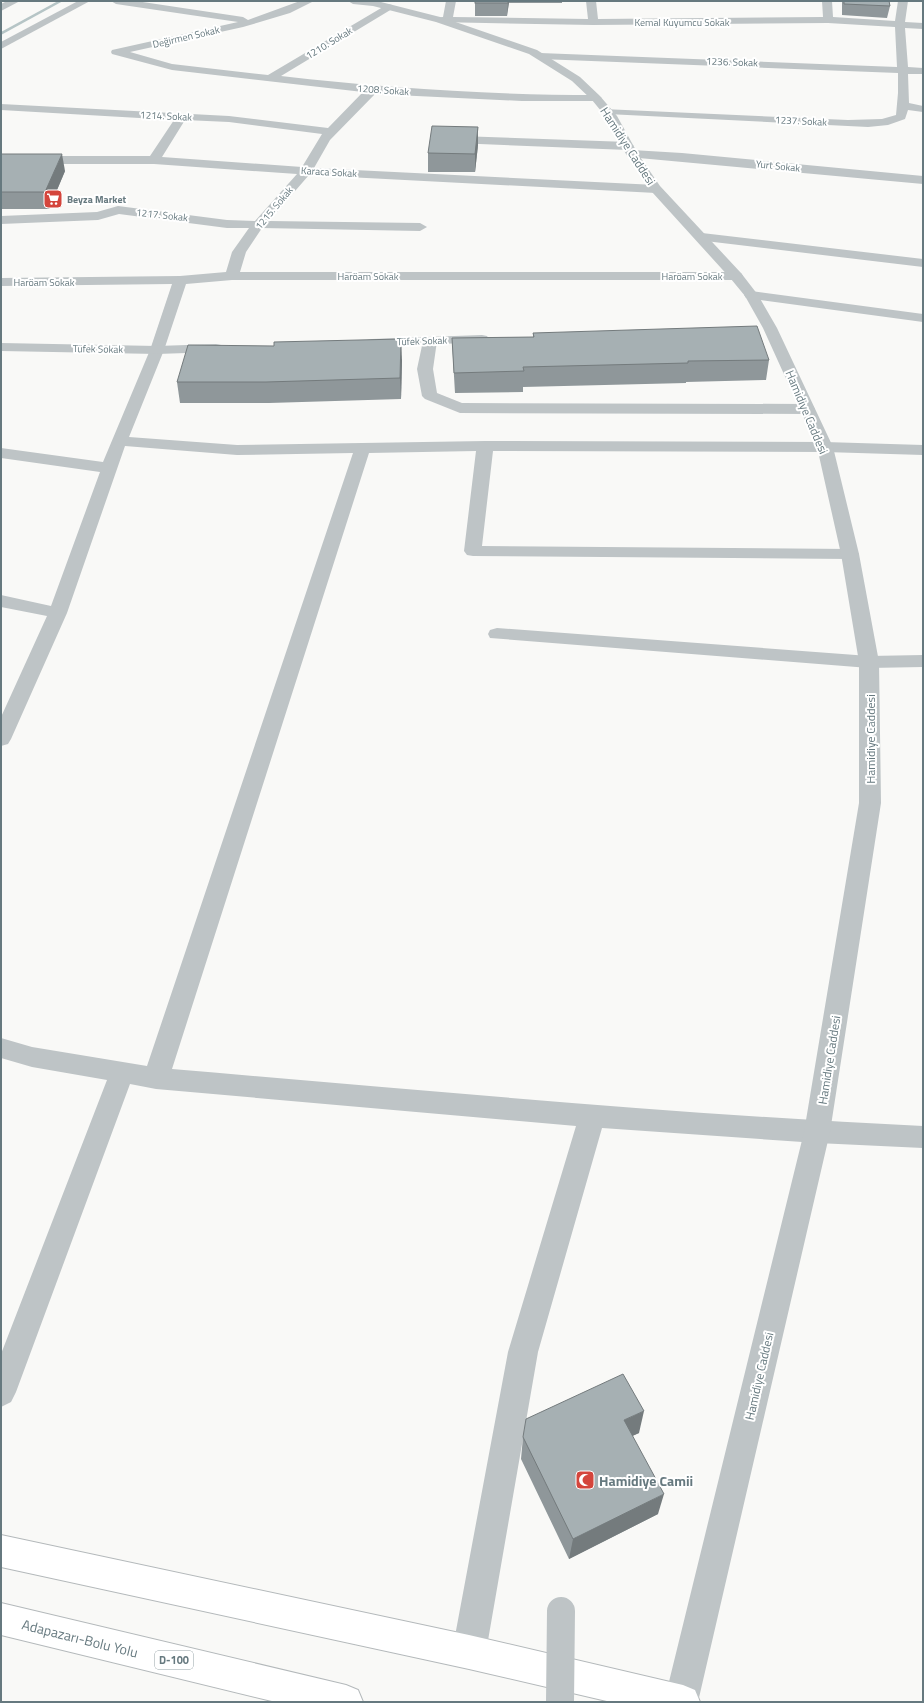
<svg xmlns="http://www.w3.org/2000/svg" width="924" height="1703" viewBox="0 0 924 1703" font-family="'Titillium Web',sans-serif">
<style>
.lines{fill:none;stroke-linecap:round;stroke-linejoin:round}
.stream{fill:#b6c5c6;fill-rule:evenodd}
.trunk-casing{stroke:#b4b9bb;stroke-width:2}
.minor{fill:#bec4c6;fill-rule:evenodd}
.tertiary{fill:#bec4c6;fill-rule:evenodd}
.trunk{fill:#fff;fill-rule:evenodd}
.pedestrian-bridge{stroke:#bec4c6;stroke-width:28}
.wall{fill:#8f979a}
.shaded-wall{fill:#747b7d}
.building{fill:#a6b0b3;stroke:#747b7d}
.labels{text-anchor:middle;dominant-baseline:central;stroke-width:4;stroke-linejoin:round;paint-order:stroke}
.far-street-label{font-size:10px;fill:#66797f;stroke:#fff}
.far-poi-label{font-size:10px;font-weight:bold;fill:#66797f;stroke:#fff;text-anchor:start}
.shield{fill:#fff;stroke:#94a1a5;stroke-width:1}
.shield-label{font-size:11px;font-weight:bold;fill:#66797f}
.street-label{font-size:12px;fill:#66797f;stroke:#fff}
.near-poi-label{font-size:14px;font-weight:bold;fill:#66797f;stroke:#fff;text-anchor:start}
.near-street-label{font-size:14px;fill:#66797f;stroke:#fff}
</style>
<rect width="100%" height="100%" fill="#f9f9f7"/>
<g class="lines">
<polygon class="stream" points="58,1 63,1 1,35 1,32"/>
<g class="trunk-casing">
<g id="trunk">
<polygon points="1,1535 469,1635 683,1685 695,1690 700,1702 611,1702 469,1669 1,1567"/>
<polygon points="1,1603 346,1685 358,1690 363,1702 276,1702 1,1635"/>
</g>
</g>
<g class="minor">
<polygon points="7,1 20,1 1,11 1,4"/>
<polygon points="78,1 90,1 1,49 1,42"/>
<path d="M 111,1 L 136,1 L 243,17 L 248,20 L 300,1 L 314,1 L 290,13 L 243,27 L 130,52 L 172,64 L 268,75 L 388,4 L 392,5 L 393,7 L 392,9 L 281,76 C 386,88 490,95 596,95 L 602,98 L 596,101 L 522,101 L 375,94 L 330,140 L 314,168 L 656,185 L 662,189 L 656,193 L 309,175 L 269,221 L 420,223 L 427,227 L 420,231 L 262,228 L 246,252 L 240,272 L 736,272 L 741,273 L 743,276 L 741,279 L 736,280 L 232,280 L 186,284 L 164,350 L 129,437 L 237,445 L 485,441 L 825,442 L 923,445 L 923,455 L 825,452 L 493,451 L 482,546 L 850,549 L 856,550 L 859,554 L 856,558 L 850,559 L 473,556 L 467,555 L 464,551 L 476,451 L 369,453 L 172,1069 C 422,1090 672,1114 923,1126 L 923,1148 L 817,1143 L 602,1128 L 538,1352 L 486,1652 L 481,1664 L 469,1669 L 457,1664 L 452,1652 L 508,1352 L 576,1126 L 156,1089 L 130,1084 L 16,1392 L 11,1402 L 1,1407 L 1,1354 L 107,1080 L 32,1067 L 1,1058 L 1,1038 L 32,1047 L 147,1066 L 353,453 L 237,455 L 125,446 L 67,613 L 11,739 L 8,744 L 1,746 L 1,717 L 47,616 L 1,607 L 1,595 L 51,606 L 100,472 L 1,458 L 1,448 L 103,462 L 150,350 L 172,284 L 1,286 L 1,278 L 180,276 L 226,272 L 232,252 L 249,228 L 227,228 L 119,214 L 98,220 L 1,224 L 1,216 L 97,212 L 118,206 L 227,220 L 255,221 L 297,174 L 154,164 L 1,164 L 1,156 L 150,156 L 174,120 L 1,110 L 1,104 L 229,116 L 328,128 L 363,92 L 172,70 L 112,54 L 111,52 L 112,50 L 238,22 L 116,4 ZM 185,120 L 229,122 L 322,134 L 302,167 L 162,157 Z"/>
<polygon points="446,1 456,1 453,17 588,19 586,1 596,1 598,19 823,17 822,1 832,1 833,17 895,21 898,1 908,1 905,22 923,23 923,29 905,28 908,67 923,68 923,74 908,74 909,103 923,106 923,112 908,110 905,119 888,125 868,127 607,114 603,113 601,111 603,109 848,120 882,119 896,115 898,93 898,73 540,59 535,56 540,53 897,67 895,27 828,23 593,25 436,22 435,20 436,18 443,17"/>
<polygon points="459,136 628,142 634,146 628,150 455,143 453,140"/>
<polygon points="632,150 682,153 923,176 923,184 628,157 626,154 628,151"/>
<polygon points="702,233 923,259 923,267 697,240 695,237 697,234"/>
<polygon points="751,291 923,314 923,322 746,298 744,295 746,292"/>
<polygon points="430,337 435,338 437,341 433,369 437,393 462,403 807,404 813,406 815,409 813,412 807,414 460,413 425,399 422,396 417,369 423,341 425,338"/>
<polygon points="497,628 869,656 923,655 923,667 869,668 490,638 488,634 490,630"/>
</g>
<g class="tertiary">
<polygon points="348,1 377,1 444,18 537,50 580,77 600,96 617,116 638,154 660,186 741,273 758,295 777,328 833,447 859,554 879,662 881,803 830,1132 698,1702 664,1702 804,1132 859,803 859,662 841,554 817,447 763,328 745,296 731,279 652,192 626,154 606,117 592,100 572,81 529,54 436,22 373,6 353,4"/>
<polygon points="482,335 487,336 489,339 487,342 372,347 367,346 365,343 367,340 372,339"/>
<polygon points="1,343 157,346 216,344 221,345 223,348 221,351 216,352 157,354 1,351"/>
</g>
<use href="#trunk" class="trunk"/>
<polyline class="pedestrian-bridge" points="560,1702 561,1611"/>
</g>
<g class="wall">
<polygon points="475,1 562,1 562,3 509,3 507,16 475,16"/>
<polygon points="842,1 889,1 890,6 887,18 842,15"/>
<polygon points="478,127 478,145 475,172 428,172 428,153"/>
<polygon points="1,154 65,171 49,209 1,209"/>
<polygon points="533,333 769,360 766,380 686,382 686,383 523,387 523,392 455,393 453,359 452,338 533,337"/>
<polygon points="402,360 401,399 269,403 180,403 177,382"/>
<polygon points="639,1433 632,1436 658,1514 569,1559 521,1459 523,1437"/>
</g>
<g class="shaded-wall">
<polygon points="508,1 509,1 507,16"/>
<polygon points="478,127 478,145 475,172 475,154"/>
<polygon points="62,154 65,171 49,209 45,192"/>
<polygon points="401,339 402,360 401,399 400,378"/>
<polygon points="644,1411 639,1433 619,1442 624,1420"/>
<polygon points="664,1494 658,1514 569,1559 573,1539"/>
</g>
<g class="building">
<rect x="475" y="1" width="33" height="2"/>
<polygon points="844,1 889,1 890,6 844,4"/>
<polygon points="432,126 478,127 475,154 428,153"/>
<polygon points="1,154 62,154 45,192 1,192"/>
<polygon points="757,326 769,360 688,361 688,363 523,367 524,371 454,373 452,338 534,337 533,333"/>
<polygon points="401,339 400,378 266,382 177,382 188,345 274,346 274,342"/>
<polygon points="623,1374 644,1411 624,1420 664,1494 573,1539 523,1437 526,1419"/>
</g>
<defs>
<g id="supermarket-square" transform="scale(1)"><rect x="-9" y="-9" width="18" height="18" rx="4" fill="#d4453c" stroke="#fff"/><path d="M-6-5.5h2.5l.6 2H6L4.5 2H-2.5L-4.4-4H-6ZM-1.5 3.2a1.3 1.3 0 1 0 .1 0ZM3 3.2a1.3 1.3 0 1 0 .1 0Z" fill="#fff"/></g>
<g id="mosque-square" transform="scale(1)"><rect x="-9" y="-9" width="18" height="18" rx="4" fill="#d4453c" stroke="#fff"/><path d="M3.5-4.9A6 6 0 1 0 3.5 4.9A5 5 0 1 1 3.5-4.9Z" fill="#fff"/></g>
</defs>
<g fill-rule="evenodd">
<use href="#supermarket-square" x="53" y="199"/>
<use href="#mosque-square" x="585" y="1480"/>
</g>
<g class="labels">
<g class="far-street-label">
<text x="682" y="22">Kemal Kuyumcu Sokak</text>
<text transform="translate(186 37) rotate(-13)">Değirmen Sokak</text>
<text transform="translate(329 43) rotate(-31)">1210. Sokak</text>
<text transform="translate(732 62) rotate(2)">1236. Sokak</text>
<text transform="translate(383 90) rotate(4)">1208. Sokak</text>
<text transform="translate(166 116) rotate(3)">1214. Sokak</text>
<text transform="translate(801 121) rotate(3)">1237. Sokak</text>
<text transform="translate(778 166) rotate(6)">Yurt Sokak</text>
<text transform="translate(329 172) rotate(3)">Karaca Sokak</text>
<text transform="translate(274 208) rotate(-50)">1215. Sokak</text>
<text transform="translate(162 215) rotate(6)">1217. Sokak</text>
<text x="368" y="276">Haröam Sokak</text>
<text x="692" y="276">Haröam Sokak</text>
<text x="44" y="282">Haröam Sokak</text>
<text transform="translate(422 341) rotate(-2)">Tüfek Sokak</text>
<text transform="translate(98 349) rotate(1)">Tüfek Sokak</text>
</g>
<g class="far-poi-label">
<text x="67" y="199">Beyza Market</text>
</g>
<rect class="shield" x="155" y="1651" width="38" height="18" rx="3"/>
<g class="shield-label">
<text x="174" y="1660">D-100</text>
</g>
<g class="street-label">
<text transform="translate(628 146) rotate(57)">Hamidiye Caddesi</text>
<text transform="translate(807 412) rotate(67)">Hamidiye Caddesi</text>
<text transform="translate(870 739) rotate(-90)">Hamidiye Caddesi</text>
<text transform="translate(829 1060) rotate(-81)">Hamidiye Caddesi</text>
<text transform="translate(759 1376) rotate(-77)">Hamidiye Caddesi</text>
</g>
<g class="near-poi-label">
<text x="599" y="1480">Hamidiye Camii</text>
</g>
<g class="near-street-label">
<text transform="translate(80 1638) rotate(14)">Adapazarı-Bolu Yolu</text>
</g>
</g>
<rect width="924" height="1703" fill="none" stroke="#66797f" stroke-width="4"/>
</svg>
